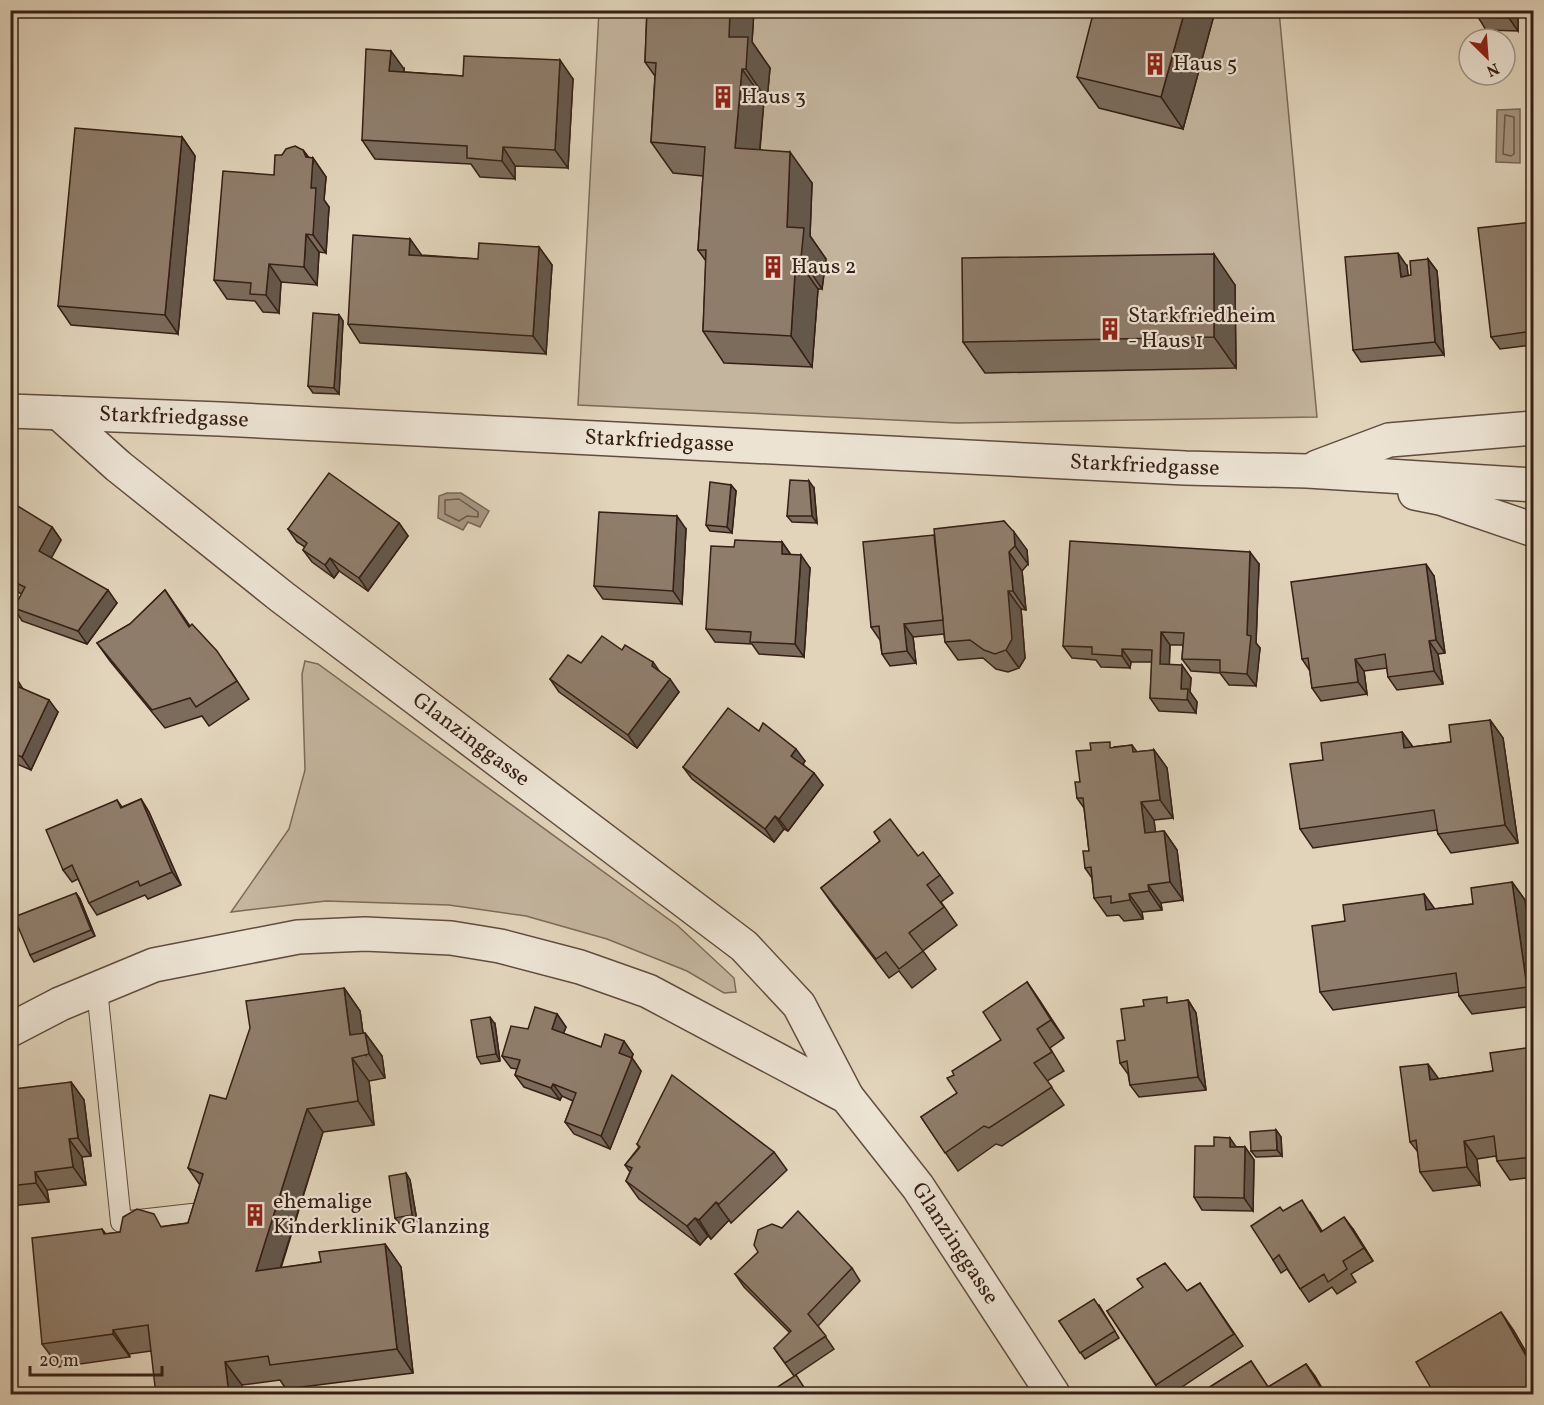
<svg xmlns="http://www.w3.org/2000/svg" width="1544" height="1405" viewBox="0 0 1544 1405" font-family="Vollkorn,serif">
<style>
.green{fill:#c4b59f;stroke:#7d6a5a;stroke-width:1.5}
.water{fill:#a79683;stroke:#7a6657;stroke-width:1.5}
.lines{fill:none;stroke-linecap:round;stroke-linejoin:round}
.shore{stroke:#6e5a4c;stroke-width:1.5}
.lane-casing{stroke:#614c3e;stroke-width:22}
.street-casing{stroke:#614c3e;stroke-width:36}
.lane{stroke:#ece3d3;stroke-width:20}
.street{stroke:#ece3d3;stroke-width:33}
.wall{fill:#7b6c5c;stroke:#361f15;stroke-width:1.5}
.shaded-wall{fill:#64584b;stroke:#361f15;stroke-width:1.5}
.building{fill:#8f7d6b;stroke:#361f15;stroke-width:1.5}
.labels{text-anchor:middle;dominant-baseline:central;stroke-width:4.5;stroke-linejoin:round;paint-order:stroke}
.poi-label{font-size:22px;fill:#361f15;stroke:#ece3d3;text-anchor:start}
.street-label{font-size:22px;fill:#361f15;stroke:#ece3d3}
</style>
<rect width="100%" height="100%" fill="#e1d4bb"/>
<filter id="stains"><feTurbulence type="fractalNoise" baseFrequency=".00333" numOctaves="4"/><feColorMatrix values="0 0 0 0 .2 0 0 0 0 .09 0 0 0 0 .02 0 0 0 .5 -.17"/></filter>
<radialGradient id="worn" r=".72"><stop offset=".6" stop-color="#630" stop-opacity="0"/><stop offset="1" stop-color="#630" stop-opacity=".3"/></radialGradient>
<g class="green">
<polygon points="599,11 1279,11 1317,417 957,423 578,405"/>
<polygon points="305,661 318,664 678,926 734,978 736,992 724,993 687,971 607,939 526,916 449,905 326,901 231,912 289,829 305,770 302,674"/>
</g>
<g class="water">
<polygon points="1520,109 1520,163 1496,162 1497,110"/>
<polygon points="447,493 461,493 489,511 480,527 468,522 463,530 438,518 439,496"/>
</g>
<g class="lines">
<g class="shore">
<polygon points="1505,115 1514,117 1514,154 1511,156 1503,154"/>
<polygon points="459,499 478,512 478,517 467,516 459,521 445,514 445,500"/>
</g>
<g class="lane-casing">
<polyline id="lane" points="97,989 121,1222 192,1214"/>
</g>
<g class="street-casing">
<g id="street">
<path id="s1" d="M 10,411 L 220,419 L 1185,468 L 1307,471 L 1534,485"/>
<path id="s2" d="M 59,413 L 118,466 L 282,597 L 744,946 L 799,1005 L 847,1097"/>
<polyline points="1317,467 1389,440 1534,428"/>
<polyline points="1415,493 1440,498 1534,530"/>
<path id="s3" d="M 10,1030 L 60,1004 L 154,965 L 298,937 L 365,934 L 451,938 L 500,946 L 580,967 L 648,991 L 847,1097 L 918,1187 L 1053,1394"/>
</g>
</g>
<use href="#lane" class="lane"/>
<use href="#street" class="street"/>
</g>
<g class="wall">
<polygon points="647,10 754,10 752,42 770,68 767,100 764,100 760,150 812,183 810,236 826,259 822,289 818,289 812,367 724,363 703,331 706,261 698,250 703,176 673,173 651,142 655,76 645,62"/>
<polygon points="1478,10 1518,10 1518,31 1486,30 1478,17"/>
<polygon points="1214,15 1183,129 1099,108 1077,77"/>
<polygon points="404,69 404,72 463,76 573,79 568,168 515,166 515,179 480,177 471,164 375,159 362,140"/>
<polygon points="182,137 195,156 178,334 71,325 58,306"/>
<polygon points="303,150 309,158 313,158 326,177 324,200 329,207 326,253 319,252 317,285 281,282 279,313 263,312 255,301 227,299 214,280 274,175 282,155"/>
<polygon points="1533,222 1533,345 1500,349 1491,337"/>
<polygon points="10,232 16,240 17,263 10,264"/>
<polygon points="410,239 421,255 478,259 539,247 552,265 546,354 360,343 348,324"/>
<polygon points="1428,259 1437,271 1444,355 1361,362 1353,350 1407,266 1408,276 1411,275"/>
<polygon points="1235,285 1236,368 985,373 963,342"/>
<polygon points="339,315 343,321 339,394 313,393 308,386"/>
<polygon points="731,485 736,491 732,533 710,531 706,525"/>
<polygon points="814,488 817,523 792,522 787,516"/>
<polygon points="10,520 52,527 61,540 51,558 117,603 87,644 22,621 14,608 22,594 10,588"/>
<polygon points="1004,521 1027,550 1028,564 1022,571 1026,610 1021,609 1025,658 1019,668 1008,672 996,669 983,658 958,660 945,642 944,634 913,637 916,663 890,666 882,654 880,640 871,627 934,535"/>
<polygon points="399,523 408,536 368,591 339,571 334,578 312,562 303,550 305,547 297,542 288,529"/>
<polygon points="686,529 682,604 603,599 594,586"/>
<polygon points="782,542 791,555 810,568 804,657 759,654 752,644 715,642 706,629 734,547"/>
<polygon points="1259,564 1256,643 1260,648 1256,686 1229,685 1220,673 1191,671 1182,659 1183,645 1170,645 1169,664 1191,678 1190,692 1197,702 1196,713 1159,711 1150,698 1152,662 1131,662 1130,668 1101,667 1096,660 1072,658 1063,646"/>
<polygon points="1434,576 1445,653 1438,654 1443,684 1397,690 1388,677 1387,668 1364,671 1367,694 1321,701 1312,688 1310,671 1302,659"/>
<polygon points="165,590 190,626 230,670 249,699 209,726 202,716 165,728 110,661 97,643 130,624"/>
<polygon points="622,650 660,672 679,692 637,748 559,692 550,679 581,663"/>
<polygon points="10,674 23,689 58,712 31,770 10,761"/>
<polygon points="1490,720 1503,738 1518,843 1451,853 1438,834 1437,830 1313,848 1300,829 1323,760 1402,732 1413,747 1451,742"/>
<polygon points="759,731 805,761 803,764 823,785 788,831 784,829 774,842 692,779 683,767"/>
<polygon points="1132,745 1137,752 1154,750 1167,768 1173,818 1154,820 1155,832 1164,831 1177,850 1183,900 1161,903 1162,910 1142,912 1143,919 1124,921 1119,915 1107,916 1094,898 1092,878 1085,868 1089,851 1084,808 1077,798 1080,782 1114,747"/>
<polygon points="141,799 149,812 181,885 148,899 145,895 97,915 89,903 78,879 72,882 63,870 117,800 122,807"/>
<polygon points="874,832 918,856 940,875 953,893 941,902 957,925 923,951 936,969 912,988 899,971 889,978 834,906 821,888 880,841"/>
<polygon points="1512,882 1525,900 1533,961 1533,1006 1472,1014 1459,996 1459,992 1333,1010 1320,992 1345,921 1424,894 1434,909 1473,904"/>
<polygon points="76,893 80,899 95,936 34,962 30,955"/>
<polygon points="1027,982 1064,1038 1050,1048 1064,1071 1047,1081 1064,1105 1002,1146 996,1144 958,1171 921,1117 957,1093 954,1075 1001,1040"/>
<polygon points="344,988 360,1011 363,1033 365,1033 382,1056 385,1078 369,1081 374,1125 323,1132 281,1268 321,1262 385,1244 401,1267 413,1373 286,1389 280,1380 242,1385 151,1351 129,1354 130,1357 59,1367 42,1344 102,1229 106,1234 188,1223 200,1185 188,1168 226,1099"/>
<polygon points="1188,1000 1196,1013 1206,1090 1139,1097 1130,1085 1128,1074 1120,1063 1125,1040 1171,1003"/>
<polygon points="557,1014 566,1027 563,1034 601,1047 633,1054 632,1058 641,1071 610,1149 574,1134 565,1122 573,1101 562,1096 560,1100 524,1087 515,1075 517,1069 511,1068 502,1056 528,1029"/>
<polygon points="495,1024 500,1061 481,1064 477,1057"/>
<polygon points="1533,1048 1533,1177 1510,1180 1497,1161 1496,1156 1477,1159 1480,1185 1433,1191 1420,1172 1418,1152 1410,1142 1438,1079 1493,1071"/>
<polygon points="71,1082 84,1100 91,1156 82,1157 86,1185 47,1190 49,1202 10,1206 10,1095"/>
<polygon points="1276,1130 1281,1137 1282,1156 1256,1157 1251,1151"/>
<polygon points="637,1144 774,1152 787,1170 731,1223 729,1220 711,1239 708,1236 700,1245 639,1199 626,1181 630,1172 625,1165 639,1147"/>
<polygon points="1214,1146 1245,1147 1254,1160 1253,1211 1202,1210 1194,1197"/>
<polygon points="406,1173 410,1180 417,1221 400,1224 395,1218"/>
<polygon points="1283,1211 1310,1212 1322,1231 1353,1229 1373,1261 1351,1274 1356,1282 1337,1294 1332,1287 1309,1302 1287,1269 1281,1273 1273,1260"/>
<polygon points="852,1268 860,1281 818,1326 834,1349 794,1376 774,1348 790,1333 744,1287 735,1274"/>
<polygon points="1200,1283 1243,1346 1170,1395 1162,1395 1107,1311 1187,1291"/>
<polygon points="1099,1305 1119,1338 1085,1359 1059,1321"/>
<polygon points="1251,1361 1268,1387 1306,1364 1326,1395 1197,1395"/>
</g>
<g class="shaded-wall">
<polygon points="730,10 754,10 752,42 770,68 767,100 746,69 729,37"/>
<polygon points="1185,10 1210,10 1214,15 1183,129 1161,97"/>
<polygon points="1509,10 1518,10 1518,31 1509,18"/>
<polygon points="391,51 404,69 402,90 389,71"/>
<polygon points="560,60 573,79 568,168 555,150"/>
<polygon points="742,69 764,100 757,180 735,148"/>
<polygon points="182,137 195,156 178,334 165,315"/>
<polygon points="503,147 515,166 515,179 502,161"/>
<polygon points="303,150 313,163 313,158 326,177 324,200 329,207 326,253 313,235 311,188 306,157"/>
<polygon points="790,152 812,183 810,236 826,259 822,289 801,258 787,227"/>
<polygon points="10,189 13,191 14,227 10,221"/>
<polygon points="10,232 16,240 17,263 10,253"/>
<polygon points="306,234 319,252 317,285 304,267"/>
<polygon points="410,239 423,257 409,255"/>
<polygon points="539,247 552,265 546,354 533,336"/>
<polygon points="1398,253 1407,266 1410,290 1401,277"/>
<polygon points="1214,254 1235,285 1236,368 1214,337"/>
<polygon points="796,258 818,289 812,367 791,336"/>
<polygon points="1428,259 1437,271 1444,355 1435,342"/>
<polygon points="269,264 281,282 279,313 266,295"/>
<polygon points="339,315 343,321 339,394 334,388"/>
<polygon points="809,481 814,488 817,523 812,516"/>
<polygon points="731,485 736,491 732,533 727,527"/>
<polygon points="677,516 686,529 682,604 673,591"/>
<polygon points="399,523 408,536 368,591 359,578"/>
<polygon points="52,527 61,540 48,564 39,551"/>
<polygon points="1014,532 1027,550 1028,564 1015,546"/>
<polygon points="782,542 791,555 782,554"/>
<polygon points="1009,552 1022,571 1026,610 1013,591"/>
<polygon points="1250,552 1259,564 1256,643 1260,648 1256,686 1247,674 1247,635"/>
<polygon points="801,555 810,568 804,657 795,644"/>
<polygon points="330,558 339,571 334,578 325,565"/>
<polygon points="1426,564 1434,576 1445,653 1436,640"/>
<polygon points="108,590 117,603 87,644 78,631"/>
<polygon points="1008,591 1021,609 1025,658 1019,668 1006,650"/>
<polygon points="904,624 913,637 916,663 907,651"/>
<polygon points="1161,632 1170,645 1169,676 1160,664"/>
<polygon points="1429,641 1438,654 1443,684 1434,671"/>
<polygon points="1122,649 1131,662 1130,668 1122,656"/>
<polygon points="1355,659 1364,671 1367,694 1358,682"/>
<polygon points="653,662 662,675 652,666"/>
<polygon points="1182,665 1191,678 1190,692 1197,702 1196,713 1181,689"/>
<polygon points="15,676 23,689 19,700 10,688"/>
<polygon points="670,679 679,692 637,748 628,735"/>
<polygon points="49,700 58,712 31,770 22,757"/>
<polygon points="1490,720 1503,738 1518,843 1505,825"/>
<polygon points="1402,732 1415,750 1404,748"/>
<polygon points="796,749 805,761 800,768 791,756"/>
<polygon points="1154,750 1167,768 1173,818 1160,800"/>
<polygon points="814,773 823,785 788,831 779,819"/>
<polygon points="141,799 149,812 181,885 172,872"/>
<polygon points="1141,802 1154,820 1158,851 1145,833"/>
<polygon points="775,816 784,829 774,842 765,829"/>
<polygon points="1164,831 1177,850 1183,900 1170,882"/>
<polygon points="1512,882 1525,900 1533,961 1533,997 1527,987"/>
<polygon points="1148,885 1161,903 1162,910 1149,891"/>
<polygon points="76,893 80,899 95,936 91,930"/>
<polygon points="1129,894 1142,912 1143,919 1130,900"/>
<polygon points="1424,894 1437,912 1426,910"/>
<polygon points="1027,982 1040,1001 1064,1038 1051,1020"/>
<polygon points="344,988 360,1011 366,1055 350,1035"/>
<polygon points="1188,1000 1196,1013 1206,1090 1198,1077"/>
<polygon points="557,1014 566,1027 560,1042 552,1029"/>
<polygon points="490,1017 495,1024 500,1061 496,1054"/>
<polygon points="365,1033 382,1056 385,1078 369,1054"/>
<polygon points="624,1041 633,1054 628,1066 619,1053"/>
<polygon points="352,1058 369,1081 374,1125 358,1101"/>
<polygon points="632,1058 641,1071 610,1149 601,1136"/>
<polygon points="1428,1064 1441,1082 1430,1080"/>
<polygon points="71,1082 84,1100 91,1156 78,1138"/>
<polygon points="553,1084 562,1096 560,1100 551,1088"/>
<polygon points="307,1109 323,1132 272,1294 256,1271"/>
<polygon points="1276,1130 1281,1137 1282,1156 1277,1150"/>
<polygon points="1230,1138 1239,1151 1230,1147"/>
<polygon points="69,1139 82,1157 86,1185 73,1167"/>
<polygon points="1464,1141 1477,1159 1480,1185 1467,1167"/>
<polygon points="1245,1147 1254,1160 1253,1211 1244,1198"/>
<polygon points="35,1172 47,1190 49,1202 36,1183"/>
<polygon points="406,1173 410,1180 417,1221 412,1215"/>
<polygon points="716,1202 729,1220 711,1239 699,1220"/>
<polygon points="1344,1217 1353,1229 1373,1261 1364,1248"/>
<polygon points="695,1218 708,1236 700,1245 687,1226"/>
<polygon points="385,1244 401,1267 413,1373 397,1349"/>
<polygon points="1501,1312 1514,1331 1533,1364 1533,1368"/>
<polygon points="113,1330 129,1354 130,1357 113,1334"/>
<polygon points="225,1362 242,1385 243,1395 230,1395 229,1394"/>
<polygon points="1306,1364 1315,1376 1326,1395 1321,1388"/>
</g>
<g class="building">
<polygon points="647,10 730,10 729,37 748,37 746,69 742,69 735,148 790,152 787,227 804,228 801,258 796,258 791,336 703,331 706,250 698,250 705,147 651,142 656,63 645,62"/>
<polygon points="1094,10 1185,10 1161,97 1077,77"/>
<polygon points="1478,10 1509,10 1509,18 1478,17"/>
<polygon points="366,49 391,51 389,71 463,76 464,56 560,60 555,150 503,147 502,161 467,158 467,146 362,140"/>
<polygon points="75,128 182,137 165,315 58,306"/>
<polygon points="295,146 303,150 306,157 313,158 311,188 316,188 313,235 306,234 304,267 269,264 266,295 250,294 251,283 214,280 223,171 274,175 275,155 282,155 286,149"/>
<polygon points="1533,222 1533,331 1491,337 1478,228"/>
<polygon points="353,235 410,239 409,255 478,259 479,243 539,247 533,336 348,324"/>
<polygon points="1398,253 1401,277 1411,275 1410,261 1428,259 1435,342 1353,350 1345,257"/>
<polygon points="1214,254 1214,337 963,342 962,258"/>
<polygon points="313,313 339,315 334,388 308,386"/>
<polygon points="329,473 399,523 359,578 330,558 325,565 303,550 307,543 288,529"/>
<polygon points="790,480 809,481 812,516 787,516"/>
<polygon points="710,482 731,485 727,527 706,525"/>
<polygon points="16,505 52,527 39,551 108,590 78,631 14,608 25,587 10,580 10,520"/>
<polygon points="599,512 677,516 673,591 594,586"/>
<polygon points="1004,521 1014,532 1015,546 1009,552 1013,591 1008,591 1012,639 1006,650 995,654 984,650 970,640 945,642 934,529"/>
<polygon points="934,535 943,620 904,624 907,651 882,654 879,626 871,627 863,542"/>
<polygon points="735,540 782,542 782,554 801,555 795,644 750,642 751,632 706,629 711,546 734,547"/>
<polygon points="1070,541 1250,552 1247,635 1251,636 1247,674 1220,672 1220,660 1182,659 1184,633 1161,632 1160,664 1182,665 1181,689 1188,689 1187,700 1150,698 1152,650 1122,649 1122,656 1092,654 1092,647 1063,646"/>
<polygon points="1426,564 1436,640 1429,641 1434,671 1388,677 1385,654 1355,659 1358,682 1312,688 1308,658 1302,659 1291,582"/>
<polygon points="165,590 189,627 192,624 217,651 237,681 196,707 190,698 152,710 97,643 130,624"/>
<polygon points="602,636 622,650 625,645 653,662 652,666 670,679 628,735 550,679 568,655 581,663"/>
<polygon points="10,674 15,676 10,687"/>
<polygon points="19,687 49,700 22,757 10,752 10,688 17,689"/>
<polygon points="728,708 759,731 763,723 796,749 791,756 814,773 779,819 775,816 765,829 683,767"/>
<polygon points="1490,720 1505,825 1438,834 1434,810 1300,829 1290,764 1323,760 1321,743 1402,732 1404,748 1451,742 1449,725"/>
<polygon points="1110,742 1110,748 1132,745 1133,752 1154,750 1160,800 1141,802 1145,833 1164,831 1170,882 1148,885 1149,891 1129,894 1130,900 1111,903 1111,896 1094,898 1091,867 1085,868 1083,851 1089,851 1083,798 1077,798 1075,782 1080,782 1076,751 1091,750 1090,743"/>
<polygon points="141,799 172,872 140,886 138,881 89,903 72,865 63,870 46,830 117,800 121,808"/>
<polygon points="890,819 918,856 923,852 940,875 927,885 944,907 909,933 923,951 899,969 886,952 876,959 821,888 880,841 874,832"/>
<polygon points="1512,882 1527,987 1459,996 1456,973 1320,992 1312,926 1345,921 1343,905 1424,894 1426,910 1473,904 1471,888"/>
<polygon points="76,893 91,930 30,955 14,917"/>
<polygon points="1027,982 1051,1020 1037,1029 1052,1052 1034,1063 1052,1087 989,1128 984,1126 945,1153 921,1117 957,1093 947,1078 954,1075 952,1071 1001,1040 983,1012"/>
<polygon points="344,988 350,1035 365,1033 369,1054 352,1058 358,1101 307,1109 256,1271 321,1262 319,1252 385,1244 397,1349 270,1365 268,1356 225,1362 229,1394 239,1392 239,1395 156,1395 148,1325 113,1330 113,1334 42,1344 32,1238 102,1229 104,1234 120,1232 123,1217 137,1209 154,1214 161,1227 188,1223 203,1174 188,1168 210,1095 226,1099 250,1028 246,1001"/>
<polygon points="1167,997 1167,1003 1188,1000 1198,1077 1130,1085 1127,1061 1120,1063 1117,1041 1125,1040 1121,1009 1144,1006 1143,1000"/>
<polygon points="535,1007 557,1014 552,1029 601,1047 605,1034 624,1041 619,1053 632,1058 601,1136 565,1122 576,1093 553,1084 551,1088 515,1075 520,1060 502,1056 511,1026 528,1029"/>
<polygon points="490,1017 496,1054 477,1057 471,1020"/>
<polygon points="1533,1047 1533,1157 1497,1161 1494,1136 1464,1141 1467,1167 1420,1172 1416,1140 1410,1142 1400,1067 1428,1064 1430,1080 1493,1071 1490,1053"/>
<polygon points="672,1075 774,1152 719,1204 716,1202 699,1220 695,1218 687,1226 626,1181 632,1168 625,1165 640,1147 637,1144"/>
<polygon points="71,1082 78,1138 69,1139 73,1167 35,1172 36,1183 10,1186 10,1095 15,1094 14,1089"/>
<polygon points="1276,1130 1277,1150 1251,1151 1250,1132"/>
<polygon points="1214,1137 1230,1138 1230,1147 1245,1147 1244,1198 1194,1197 1195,1146 1214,1146"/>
<polygon points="406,1173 412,1215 395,1218 389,1176"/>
<polygon points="1302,1200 1321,1232 1344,1217 1364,1248 1343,1261 1347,1269 1328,1282 1324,1274 1300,1289 1279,1255 1273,1260 1251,1226 1280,1207 1283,1211"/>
<polygon points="798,1211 852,1268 808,1314 826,1336 785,1363 774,1348 791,1331 735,1274 758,1252 754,1245 758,1230 772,1224 782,1228"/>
<polygon points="1165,1263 1187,1291 1200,1283 1234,1334 1156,1385 1107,1311 1143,1287 1137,1279"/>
<polygon points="1094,1299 1115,1331 1080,1353 1059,1321"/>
<polygon points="1501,1312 1533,1368 1533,1395 1435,1395 1416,1362"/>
<polygon points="1251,1361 1268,1387 1306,1364 1321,1388 1311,1395 1197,1395"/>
<polygon points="796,1375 809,1395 765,1395"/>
<polygon points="969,1388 973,1395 958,1395"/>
</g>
<defs>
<g id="building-bare" transform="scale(1.8)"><path d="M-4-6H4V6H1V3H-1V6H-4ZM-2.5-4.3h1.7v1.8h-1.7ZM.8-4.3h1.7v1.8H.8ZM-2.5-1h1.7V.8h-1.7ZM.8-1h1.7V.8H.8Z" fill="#8f2418" stroke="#ece3d3" stroke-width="2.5" paint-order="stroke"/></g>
</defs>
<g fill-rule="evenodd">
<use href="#building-bare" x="1155" y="64"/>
<use href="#building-bare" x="723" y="97"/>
<use href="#building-bare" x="773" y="267"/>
<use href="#building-bare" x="1110" y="329"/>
<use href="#building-bare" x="255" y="1215"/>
</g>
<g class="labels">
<g class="poi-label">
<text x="1173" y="64">Haus 5</text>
<text x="741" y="97">Haus 3</text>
<text x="791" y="267">Haus 2</text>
<text x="1128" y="316">Starkfriedheim<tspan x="1128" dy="25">- Haus 1</tspan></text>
<text x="273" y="1202">ehemalige<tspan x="273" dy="25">Kinderklinik Glanzing</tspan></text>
</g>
<g class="street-label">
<text stroke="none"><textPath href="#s1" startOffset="164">Starkfriedgasse</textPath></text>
<text stroke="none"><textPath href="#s1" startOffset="650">Starkfriedgasse</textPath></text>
<text stroke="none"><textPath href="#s1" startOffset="1136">Starkfriedgasse</textPath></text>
<text stroke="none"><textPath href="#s2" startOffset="526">Glanzinggasse</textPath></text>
<text stroke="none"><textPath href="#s3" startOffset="1070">Glanzinggasse</textPath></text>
</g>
</g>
<rect width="1544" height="1405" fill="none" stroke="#e1d4bb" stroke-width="36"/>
<rect x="12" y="12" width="1520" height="1381" fill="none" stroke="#361f15" stroke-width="3"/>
<rect x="18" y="18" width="1508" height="1369" fill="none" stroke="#361f15" stroke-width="1.5"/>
<g transform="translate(1487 57) rotate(155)"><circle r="28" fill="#ece3d3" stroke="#a39587" stroke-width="1.5"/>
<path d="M0-4.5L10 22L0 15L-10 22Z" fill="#8f2418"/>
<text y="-9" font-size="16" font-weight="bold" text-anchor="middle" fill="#361f15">N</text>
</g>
<path d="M30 1366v9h132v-9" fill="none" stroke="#361f15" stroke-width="3"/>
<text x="39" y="1366" font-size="18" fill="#361f15" stroke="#ece3d3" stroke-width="4.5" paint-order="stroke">20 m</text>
<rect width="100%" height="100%" filter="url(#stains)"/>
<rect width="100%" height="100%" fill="url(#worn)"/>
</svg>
